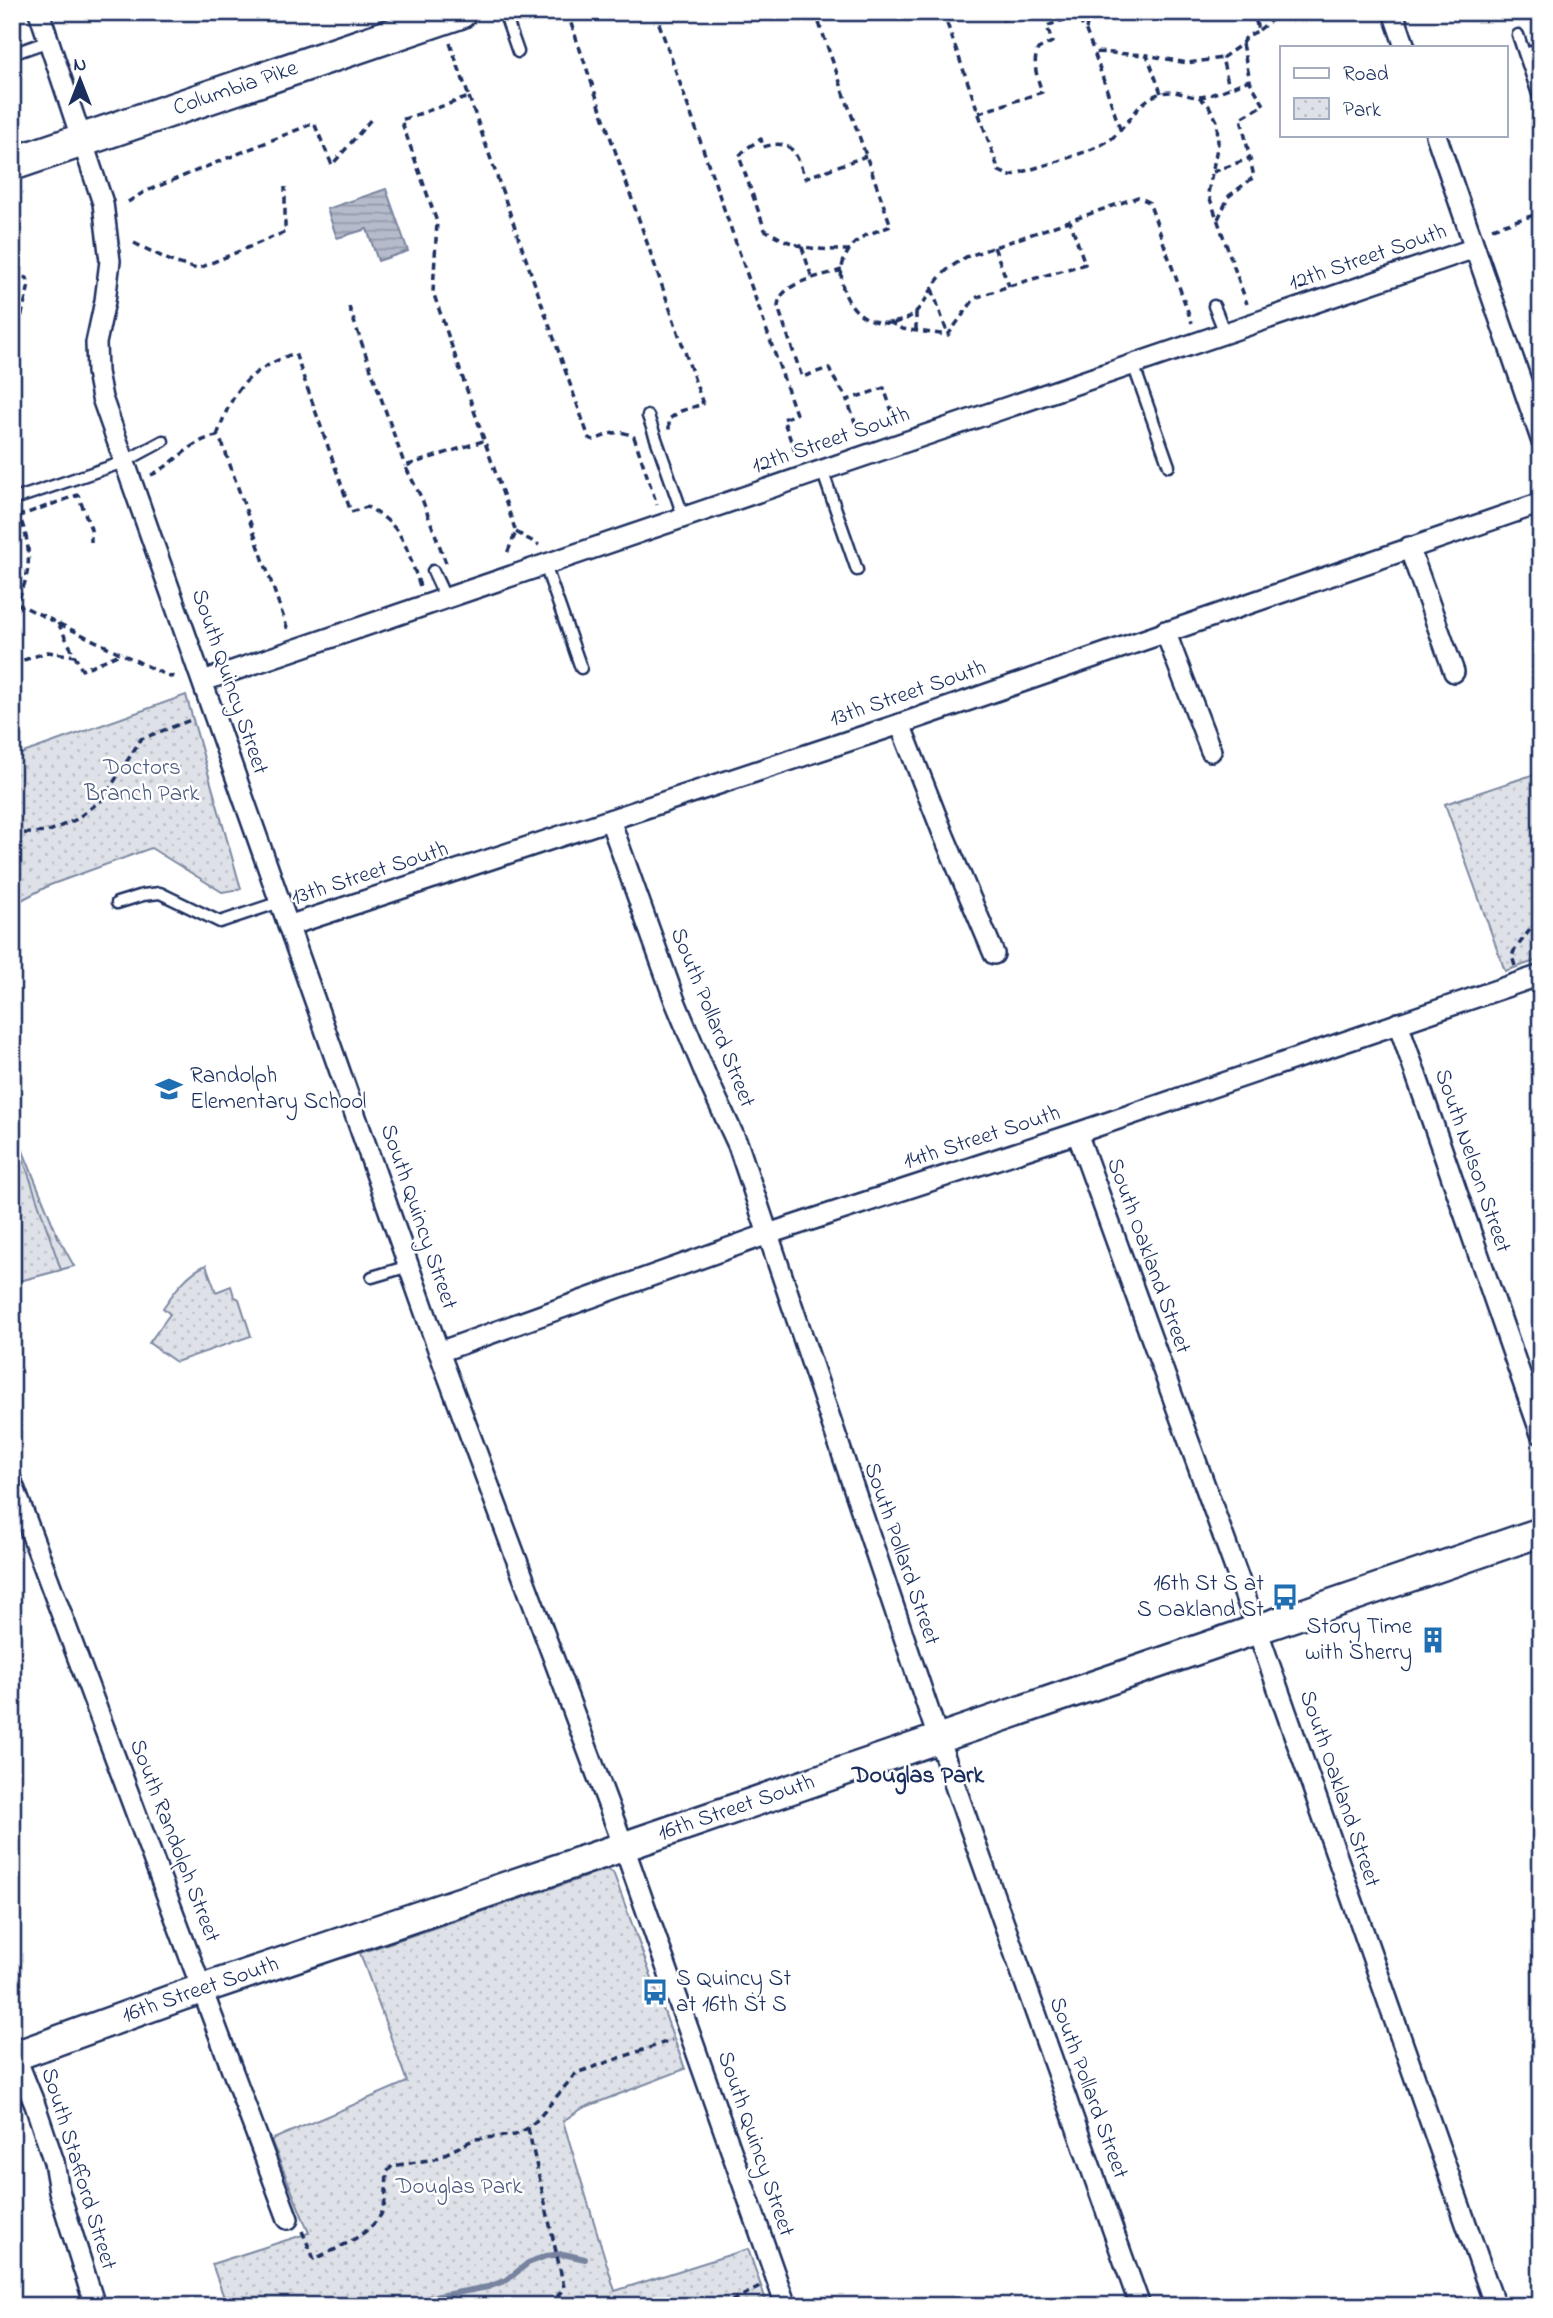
<svg xmlns="http://www.w3.org/2000/svg" width="1553" height="2318" viewBox="0 0 1553 2318" font-family="'Indie Flower',sans-serif">
<style>
.forest{fill:url(#forest-firs);stroke:#7c88a2;stroke-width:2}
.park{fill:url(#park-dots);stroke:#7c88a2;stroke-width:2}
.water{fill:url(#water-rules);stroke:#77839f;stroke-width:2}
.lines{fill:none;stroke-linecap:round;stroke-linejoin:round}
.stream{stroke:#77839f;stroke-width:6}
.lane-casing{stroke:#1b2f5e;stroke-width:15}
.street-casing{stroke:#1b2f5e;stroke-width:24}
.secondary-casing{stroke:#1b2f5e;stroke-width:33}
.primary-casing{stroke:#1b2f5e;stroke-width:37}
.path{stroke:#1b2f5e;stroke-width:3.5;stroke-dasharray:7 5;stroke-linecap:butt}
.lane{stroke:#fff;stroke-width:10}
.street{stroke:#fff;stroke-width:19}
.secondary{stroke:#fff;stroke-width:28}
.primary{stroke:#fff;stroke-width:32}
.labels{text-anchor:middle;dominant-baseline:central;stroke-width:5;stroke-linejoin:round;paint-order:stroke}
.street-label{font-size:23px;fill:#1b2f5e;stroke:#fff}
.park-label{font-size:23px;fill:#4c5c80;stroke:#fff}
.poi-label{font-size:23px;fill:#1b2f5e;stroke:#fff;text-anchor:start}
.neighbourhood-label{font-size:24px;font-weight:bold;fill:#1b2f5e;stroke:#fff}
</style>
<defs>
<pattern id="forest-firs" width="22" height="20" patternUnits="userSpaceOnUse" patternTransform="scale(1.75)"><rect width="22" height="20" fill="#dee1e7"/><path d="M5 1l3.5 6h-7zM16 11l3.5 6h-7z" fill="#bec1c9"/></pattern>
<pattern id="park-dots" width="8" height="8" patternUnits="userSpaceOnUse" patternTransform="scale(1.75)"><rect width="8" height="8" fill="#dee1e7"/><path d="M2 2h.1M6 6h.1" fill="none" stroke="#bec1c9" stroke-width="1.8" stroke-linecap="round"/></pattern>
<pattern id="water-rules" width="6" height="5" patternUnits="userSpaceOnUse" patternTransform="scale(1.75)"><rect width="6" height="5" fill="#b5bbca"/><path d="M0 2.5h6" fill="none" stroke="#9298a7"/></pattern>
</defs>
<rect width="100%" height="100%" fill="#fff"/>
<filter id="ink" filterUnits="userSpaceOnUse"><feTurbulence type="fractalNoise" baseFrequency=".0143" numOctaves="2"/><feDisplacementMap in="SourceGraphic" scale="14" xChannelSelector="R" yChannelSelector="G"/><feConvolveMatrix kernelMatrix="1 2 1 2 8 2 1 2 1" color-interpolation-filters="sRGB"/></filter>
<g filter="url(#ink)">
<polygon class="forest" points="12,1124 58,1237 74,1266 12,1283"/>
<g class="park">
<polygon points="186,695 241,889 222,892 151,848 50,885 12,905 12,757"/>
<polygon points="1541,772 1541,959 1505,971 1445,804"/>
<polygon points="12,1126 61,1270 12,1283"/>
<path d="M 206,1265 L 216,1292 L 231,1286 L 234,1296 L 239,1299 L 251,1336 L 176,1362 L 149,1343 L 170,1314 L 163,1308 C 174,1292 187,1273 206,1265 Z"/>
<polygon points="605,1869 613,1872 685,2069 583,2108 563,2121 615,2291 748,2249 768,2306 227,2306 212,2264 309,2233 271,2140 407,2082 360,1953 585,1877 593,1871"/>
</g>
<polygon class="water" points="386,189 408,251 378,261 367,229 337,238 327,209"/>
<g class="lines">
<polyline class="stream" points="420,2306 428,2298 488,2287 507,2280 528,2263 546,2256 563,2254 585,2259"/>
<g class="lane-casing">
<g id="lane">
<polyline points="504,12 518,52"/>
<polyline points="1518,35 1541,103"/>
<polyline points="12,54 49,41"/>
<polyline points="1525,54 1541,49"/>
<polyline points="1214,306 1225,333"/>
<polyline points="1133,364 1169,466"/>
<polyline points="648,416 684,518"/>
<polyline points="822,470 857,570"/>
<polyline points="12,500 124,462 163,441"/>
<polyline points="545,565 581,668"/>
<polyline points="433,571 446,599"/>
<polyline points="117,903 143,895 160,893 220,922 280,902"/>
<polyline points="372,1277 409,1266"/>
</g>
</g>
<g class="street-casing">
<g id="street">
<polyline points="39,12 103,203 110,261 105,301 96,343 97,372 102,398 439,1352 624,1847 786,2306"/>
<polyline points="1393,12 1405,47"/>
<polyline points="1436,135 1541,439"/>
<polyline points="1409,547 1454,672"/>
<polyline points="1165,631 1211,751"/>
<polyline points="203,681 1475,248"/>
<polyline points="900,724 944,836 994,954"/>
<polyline points="610,820 675,1001 707,1078 738,1145 938,1738 1140,2306"/>
<polyline points="288,926 900,724 1541,503"/>
<polyline points="1398,1023 1541,1434"/>
<polyline points="1077,1133 1257,1629 1495,2306"/>
<polyline points="439,1352 768,1234 1077,1133 1541,975"/>
<polyline points="12,1482 288,2219"/>
<polyline points="12,2048 35,2105 54,2162 59,2191 95,2306"/>
</g>
</g>
<g class="secondary-casing">
<g id="secondary">
<path id="s1" d="M 12,2057 L 181,1996 L 599,1855 L 1541,1532"/>
</g>
</g>
<g class="primary-casing">
<g id="primary">
<path id="s2" d="M 12,164 L 460,12"/>
</g>
</g>
<g class="path">
<polyline points="567,12 703,404 681,411 669,419 669,430"/>
<polyline points="655,12 796,414 783,419 797,457"/>
<path d="M 822,12 L 818,20 L 891,226 C 881,230 869,233 861,238 C 819,268 850,336 901,321 C 922,314 928,292 940,277 C 948,268 957,263 966,257 L 1138,197 L 1149,202 L 1192,323"/>
<path d="M 943,12 L 999,171 L 1010,176 C 1036,167 1090,154 1111,139 C 1130,125 1137,99 1162,93 C 1177,89 1186,97 1199,97 C 1209,97 1238,84 1250,80 L 1242,44 L 1222,58 L 1229,87"/>
<polyline points="997,12 999,21 1025,12"/>
<polyline points="1051,12 1055,23"/>
<polyline points="1086,29 1090,12"/>
<polyline points="1259,30 1274,18 1266,12"/>
<polyline points="450,43 469,97 401,120 437,222 433,292 516,532 506,556"/>
<polyline points="1242,43 1247,36 1258,31 1254,12"/>
<polyline points="1161,93 1147,55 1187,63 1222,58"/>
<path d="M 469,97 L 589,438 L 594,440 C 610,434 618,428 634,437 L 657,505"/>
<polyline points="1199,97 1209,106 1217,121 1218,143 1208,193 1247,304"/>
<path d="M 979,113 L 1042,92 C 1037,77 1032,64 1038,49 L 1052,42 L 1047,26 L 1076,15 L 1086,31 L 1094,52"/>
<polyline points="1120,129 1094,52 1147,55"/>
<polyline points="1213,172 1250,158"/>
<polyline points="128,202 144,192 314,123 332,165 373,117"/>
<polyline points="1218,219 1229,196 1254,177 1241,118 1264,105 1249,80"/>
<polyline points="1492,228 1541,213"/>
<polyline points="134,243 173,262 197,269 285,232 285,187"/>
<polyline points="802,247 812,278"/>
<polyline points="994,247 1009,286"/>
<path d="M 850,250 C 813,250 798,249 765,230 L 739,156 L 747,148 L 761,139 L 763,147 C 793,138 796,153 805,178 L 866,156"/>
<path d="M 842,270 C 823,276 778,282 778,307 L 802,377 L 829,368 C 833,380 842,388 847,400"/>
<polyline points="12,274 27,278 29,285 12,355"/>
<polyline points="932,289 948,335"/>
<polyline points="349,307 405,466"/>
<polyline points="889,322 902,329 948,335 975,298 1009,286 1085,264 1070,221"/>
<polyline points="916,331 916,312"/>
<polyline points="12,401 12,410"/>
<path d="M 217,436 C 233,388 248,371 295,353 L 351,512 L 367,507 C 405,527 406,548 420,586"/>
<polyline points="860,436 847,400 884,388 896,423"/>
<path d="M 151,475 C 176,464 190,440 217,436 L 223,445 L 288,630"/>
<polyline points="516,532 539,545"/>
<polyline points="446,563 422,499 405,466 483,441"/>
<polyline points="16,603 170,677 179,675"/>
<path d="M 12,609 C 32,580 33,547 19,516 L 78,495 L 91,529 L 91,542"/>
<polyline points="58,623 82,670 122,653"/>
<polyline points="12,664 48,652 75,656"/>
<polyline points="12,834 47,832 75,820 103,799 141,739 193,719"/>
<polyline points="1515,966 1512,956 1514,951 1541,915"/>
<path d="M 528,2128 L 564,2287 C 558,2297 553,2303 542,2306"/>
<path d="M 302,2231 L 314,2259 C 336,2249 366,2237 380,2216 C 387,2206 386,2184 387,2172 L 392,2166 L 435,2159 L 475,2139 L 515,2135 L 528,2128 L 538,2119 L 576,2073 L 672,2040"/>
<polyline points="721,2306 760,2287"/>
</g>
<use href="#lane" class="lane"/>
<use href="#street" class="street"/>
<use href="#secondary" class="secondary"/>
<use href="#primary" class="primary"/>
</g>
</g>
<defs>
<g id="school-bare" transform="scale(2.1)"><path d="M0-5L7-2L0 1L-7-2ZM-4 1L0 2.5L4 1V4Q0 6-4 4Z" fill="#1f6fb2" stroke="#fff" stroke-width="2.5" paint-order="stroke"/></g>
<g id="bus-bare" transform="scale(2.1)"><path d="M-5-6H5V4H4V6H2V4H-2V6H-4V4H-5ZM-3.5-4V0h7V-4ZM-3.5 1.2v1.5H-2V1.2ZM2 1.2v1.5H3.5V1.2Z" fill="#1f6fb2" stroke="#fff" stroke-width="2.5" paint-order="stroke"/></g>
<g id="building-bare" transform="scale(2.1)"><path d="M-4-6H4V6H1V3H-1V6H-4ZM-2.5-4.3h1.7v1.8h-1.7ZM.8-4.3h1.7v1.8H.8ZM-2.5-1h1.7V.8h-1.7ZM.8-1h1.7V.8H.8Z" fill="#1f6fb2" stroke="#fff" stroke-width="2.5" paint-order="stroke"/></g>
</defs>
<g fill-rule="evenodd">
<use href="#school-bare" x="169" y="1089"/>
<use href="#bus-bare" x="1285" y="1597"/>
<use href="#building-bare" x="1433" y="1640"/>
<use href="#bus-bare" x="655" y="1992"/>
</g>
<g class="labels">
<g class="street-label">
<text stroke="none"><textPath href="#s2" startOffset="236">Columbia Pike</textPath></text>
<text transform="translate(1368 258) rotate(-19)">12th Street South</text>
<text transform="translate(831 441) rotate(-19)">12th Street South</text>
<text transform="translate(229 682) rotate(71)">South Quincy Street</text>
<text transform="translate(908 694) rotate(-19)">13th Street South</text>
<text transform="translate(370 874) rotate(-18)">13th Street South</text>
<text transform="translate(712 1018) rotate(68)">South Pollard Street</text>
<text transform="translate(982 1138) rotate(-18)">14th Street South</text>
<text transform="translate(1472 1161) rotate(71)">South Nelson Street</text>
<text transform="translate(418 1217) rotate(71)">South Quincy Street</text>
<text transform="translate(1148 1256) rotate(70)">South Oakland Street</text>
<text transform="translate(901 1554) rotate(71)">South Pollard Street</text>
<text transform="translate(1339 1789) rotate(71)">South Oakland Street</text>
<text stroke="none"><textPath href="#s1" startOffset="766">16th Street South</textPath></text>
<text transform="translate(174 1841) rotate(69)">South Randolph Street</text>
<text stroke="none"><textPath href="#s1" startOffset="200">16th Street South</textPath></text>
<text transform="translate(1088 2088) rotate(70)">South Pollard Street</text>
<text transform="translate(755 2144) rotate(71)">South Quincy Street</text>
<text transform="translate(78 2169) rotate(73)">South Stafford Street</text>
</g>
<g class="park-label">
<text x="142" y="768">Doctors<tspan x="142" dy="26">Branch Park</tspan></text>
<text x="459" y="2187">Douglas Park</text>
</g>
<g class="poi-label">
<text x="190" y="1076">Randolph<tspan x="190" dy="26">Elementary School</tspan></text>
<text x="1264" y="1584" text-anchor="end">16th St S at<tspan x="1264" dy="26">S Oakland St</tspan></text>
<text x="1412" y="1627" text-anchor="end">Story Time<tspan x="1412" dy="26">with Sherry</tspan></text>
<text x="676" y="1979">S Quincy St<tspan x="676" dy="26">at 16th St S</tspan></text>
</g>
<g class="neighbourhood-label">
<text x="918" y="1776">Douglas Park</text>
</g>
</g>
<rect width="1553" height="2318" fill="none" stroke="#fff" stroke-width="42"/>
<rect x="21" y="21" width="1511" height="2276" fill="none" stroke="#1b2f5e" stroke-width="2.5" filter="url(#ink)"/>
<rect x="1280" y="46" width="228" height="91" fill="#ffffff" stroke="#a4acbf" stroke-width="2"/>
<rect x="1294" y="68" width="35" height="10" fill="#ffffff" stroke="#a4acbf" stroke-width="2"/>
<text x="1343" y="80" font-size="21" fill="#1b2f5e">Road</text>
<rect x="1294" y="98" width="35" height="21" fill="url(#park-dots)" stroke="#a4acbf" stroke-width="2"/>
<text x="1343" y="116" font-size="21" fill="#1b2f5e">Park</text>
<g transform="translate(80 80)" stroke="#ffffff" stroke-width="5" paint-order="stroke">
<path d="M0-5L12 26L0 18L-12 26Z" fill="#1b2f5e"/>
<text y="-10" font-size="19" font-weight="bold" text-anchor="middle" fill="#1b2f5e">N</text>
</g>
</svg>
